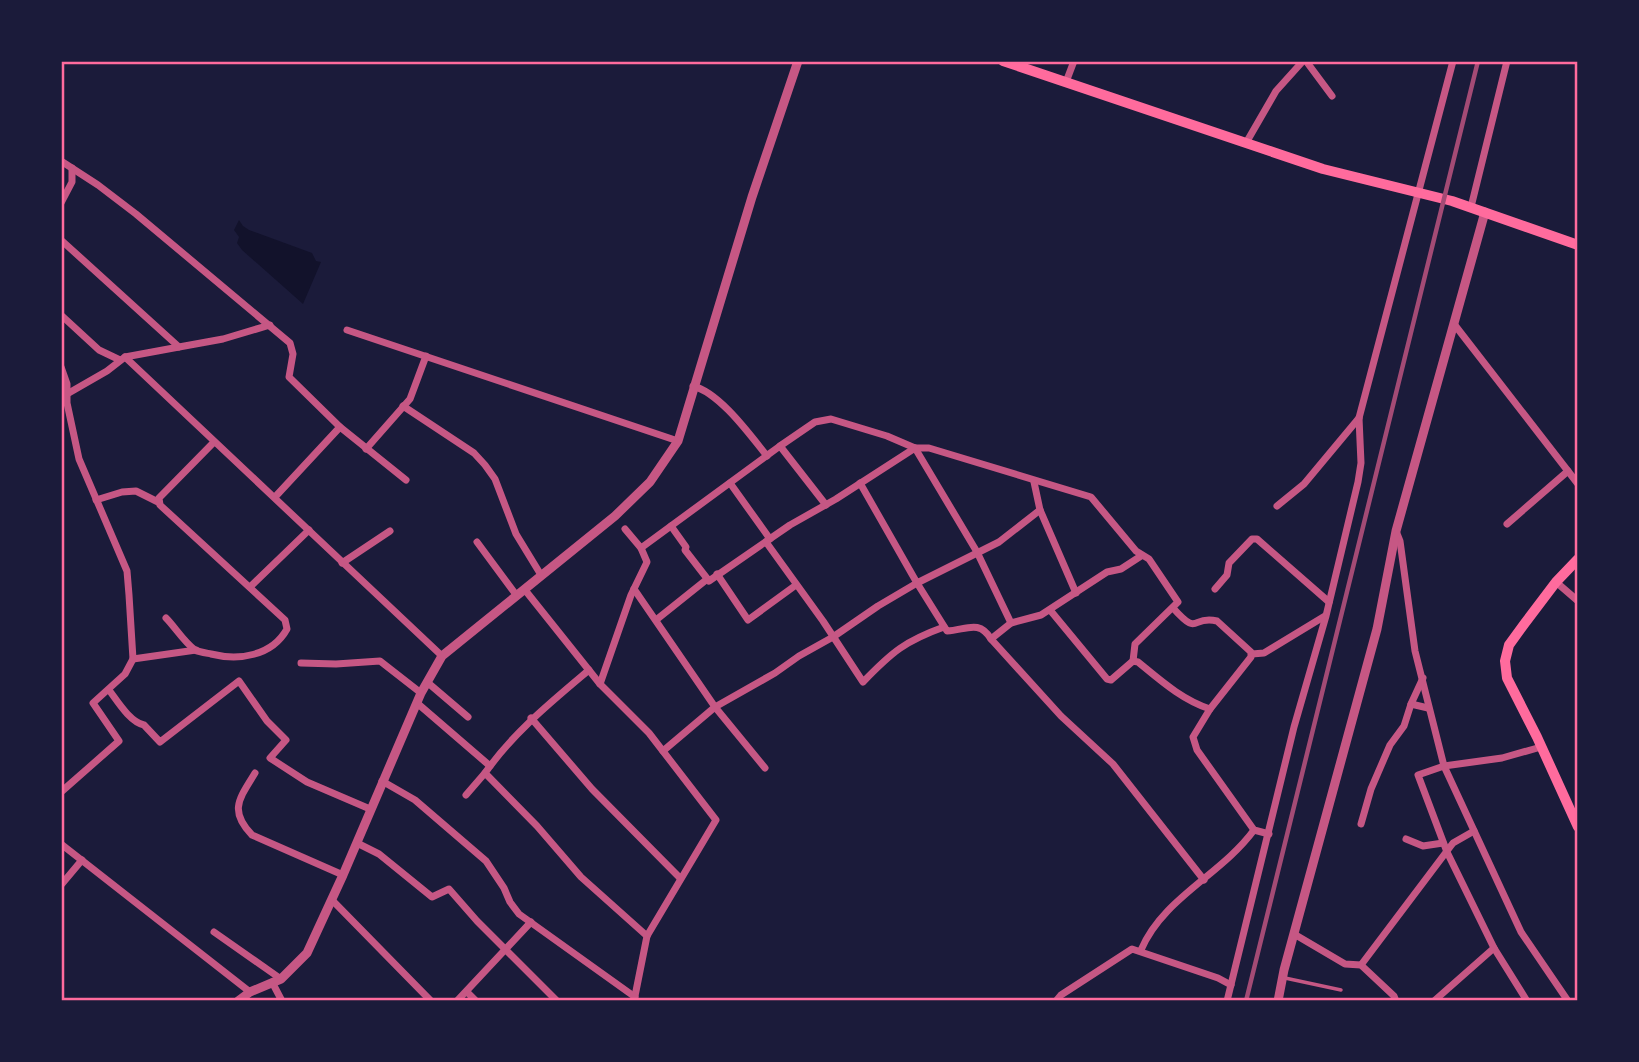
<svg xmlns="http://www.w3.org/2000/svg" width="1639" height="1062" viewBox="0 0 1639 1062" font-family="Manrope,sans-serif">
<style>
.water{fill:#12122b}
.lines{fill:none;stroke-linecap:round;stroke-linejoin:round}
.service{stroke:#c65784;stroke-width:3.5}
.minor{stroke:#c65784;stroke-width:7}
.tertiary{stroke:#c65784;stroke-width:9}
.secondary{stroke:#ff6b9d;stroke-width:10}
.rail{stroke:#a44b75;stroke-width:4.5}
.neatline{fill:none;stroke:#ff6b9d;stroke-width:2.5}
</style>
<rect width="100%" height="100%" fill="#1b1b3a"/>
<polygon class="water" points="239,220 243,226 249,230 312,253 316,261 321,262 303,304 242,250 237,243 239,237 234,230"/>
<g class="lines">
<polyline class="service" points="1285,978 1341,990"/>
<g class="minor">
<polyline points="1306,61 1332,96"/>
<polyline points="1066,82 1074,61"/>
<polyline points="1246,143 1276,91 1303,61"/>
<polyline points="61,161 98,185 136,214 290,343 293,354 289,377 340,427 406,480"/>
<polyline points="61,203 72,182 72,168"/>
<polyline points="1471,207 1507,61"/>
<polyline points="61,240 179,347 125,357 107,371 67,394"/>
<polyline points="61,315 99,350 120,360"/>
<polyline points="1454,324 1578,484"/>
<polyline points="347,330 678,441"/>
<polyline points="179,347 223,339 270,325"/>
<polyline points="125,357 442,656"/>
<polyline points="61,367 67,384 67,403 79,459 127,571 129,595 133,659 125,674 93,703 119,741 61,792"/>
<path d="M 693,386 C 720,393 750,435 767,456"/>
<polyline points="403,406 474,453 485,465 495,479 516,534 541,575"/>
<polyline points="780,446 815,422 831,419 887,436 915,448 929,448 1091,497 1136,551 1149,559 1178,602 1135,644 1133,661"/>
<polyline points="366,449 410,399 426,356"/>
<polyline points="1034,482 1040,510 1076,593"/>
<polyline points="730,483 770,539"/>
<polyline points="860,483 917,583 999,542 1040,510"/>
<polyline points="275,497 340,427"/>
<polyline points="96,500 122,492 136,491 158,502"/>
<polyline points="1277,506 1304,484 1359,418"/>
<polyline points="1507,524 1568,471"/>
<polyline points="671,526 686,547 685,550 709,581 790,525 836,499 915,448 977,552 1011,623"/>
<polyline points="1396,531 1400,541 1415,651 1444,766 1521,932 1568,1001"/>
<polyline points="477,542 517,596"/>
<path d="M 766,542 L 823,621 L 863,682 C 892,652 905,641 944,627"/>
<polyline points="641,548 780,446 826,505"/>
<polyline points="342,563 390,531"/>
<polyline points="717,574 748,620 796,585"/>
<polyline points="1556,582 1578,601"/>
<polyline points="250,587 309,530"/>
<polyline points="634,589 715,707 765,768"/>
<polyline points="1215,589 1227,575 1229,563 1252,539 1257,539 1329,602"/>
<polyline points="525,590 600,684 649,733 716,820 647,936 634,1001"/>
<path d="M 1173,608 C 1200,638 1190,615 1217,621 L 1251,652 L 1251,657 L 1210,709 L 1193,737 L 1197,750 L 1254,830 L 1269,834"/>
<path d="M 1050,610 L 1107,679 L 1111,680 L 1133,661 L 1138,662 C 1160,680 1182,700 1210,709"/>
<path d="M 166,618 C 175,627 184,642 195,650 C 199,652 206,653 211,654 C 239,661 272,656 287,629 L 285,620 L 160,505 L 159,498 L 214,442"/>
<polyline points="656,620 706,580"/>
<polyline points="991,639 1061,716 1113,764 1204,880"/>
<polyline points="1252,654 1264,653 1325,616"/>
<polyline points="133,659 196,650"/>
<polyline points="301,663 336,664 380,661 421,693"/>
<path d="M 589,670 C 551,702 514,732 485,773 L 537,826 L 581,877 L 647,936"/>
<polyline points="1423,678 1411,704 1428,708"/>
<polyline points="427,682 468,717"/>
<polyline points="600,684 631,595 647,562 641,548 625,529"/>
<path d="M 109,690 C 118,702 130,722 144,725 L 160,742 L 239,681 L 267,721 L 286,740 L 270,758 L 307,782 L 370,809"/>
<polyline points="417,703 490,766"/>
<polyline points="531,718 592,789 680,878"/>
<path d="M 663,751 L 715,707 L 775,673 L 799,656 L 833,637 L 878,606 L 917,583 L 947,631 C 966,630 979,619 991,639 L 1011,623 L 1041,615 L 1107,572 L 1121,569 L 1141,556"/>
<path d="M 255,773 C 240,798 228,810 252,835 L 343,875"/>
<polyline points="382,781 415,800 486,861 504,888 510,902 519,914 635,997"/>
<polyline points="466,795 485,773"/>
<polyline points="1361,824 1371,789 1390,745 1404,726 1411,704"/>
<polyline points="1406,839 1423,846 1443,843"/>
<polyline points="357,843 379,854 432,897 449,889 477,921 557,1001"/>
<polyline points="61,844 250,992"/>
<polyline points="61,885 82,860"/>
<polyline points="332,900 431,1001"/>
<polyline points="214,932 281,979"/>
<polyline points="1294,934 1345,964 1361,965 1394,996 1396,1001"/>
<path d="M 1141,950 C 1163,898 1221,875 1254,830"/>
<polyline points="1361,965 1453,843 1474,831"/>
<polyline points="272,982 282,1001"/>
<polyline points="467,992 476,1001"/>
<polyline points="457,1001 531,922"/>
<polyline points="1056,1001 1061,995 1132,949 1218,978 1231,985"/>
<polyline points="1227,1001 1294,727 1326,616 1358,482 1361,463 1359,418 1453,61"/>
<polyline points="1434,1001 1494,948"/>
<polyline points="1527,1001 1494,948 1447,852 1418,775 1444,766 1502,758 1541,747"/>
</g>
<g class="tertiary">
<polyline points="238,1001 250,992 281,979 307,953 343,875 421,693 442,656 615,516 650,482 678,441 752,197 798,61"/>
<polyline points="1278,1001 1284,970 1377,629 1396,531 1485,212"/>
</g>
<g class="secondary">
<polyline points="1003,61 1323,169 1452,201 1578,245"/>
<polyline points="1578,559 1556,582 1525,623 1509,645 1505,661 1507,678 1537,737 1578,827"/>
</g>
<polyline class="rail" points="1246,1001 1478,61"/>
</g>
<rect width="1639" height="1062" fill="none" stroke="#1b1b3a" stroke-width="126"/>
<rect x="63" y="63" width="1513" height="936" class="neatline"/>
</svg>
